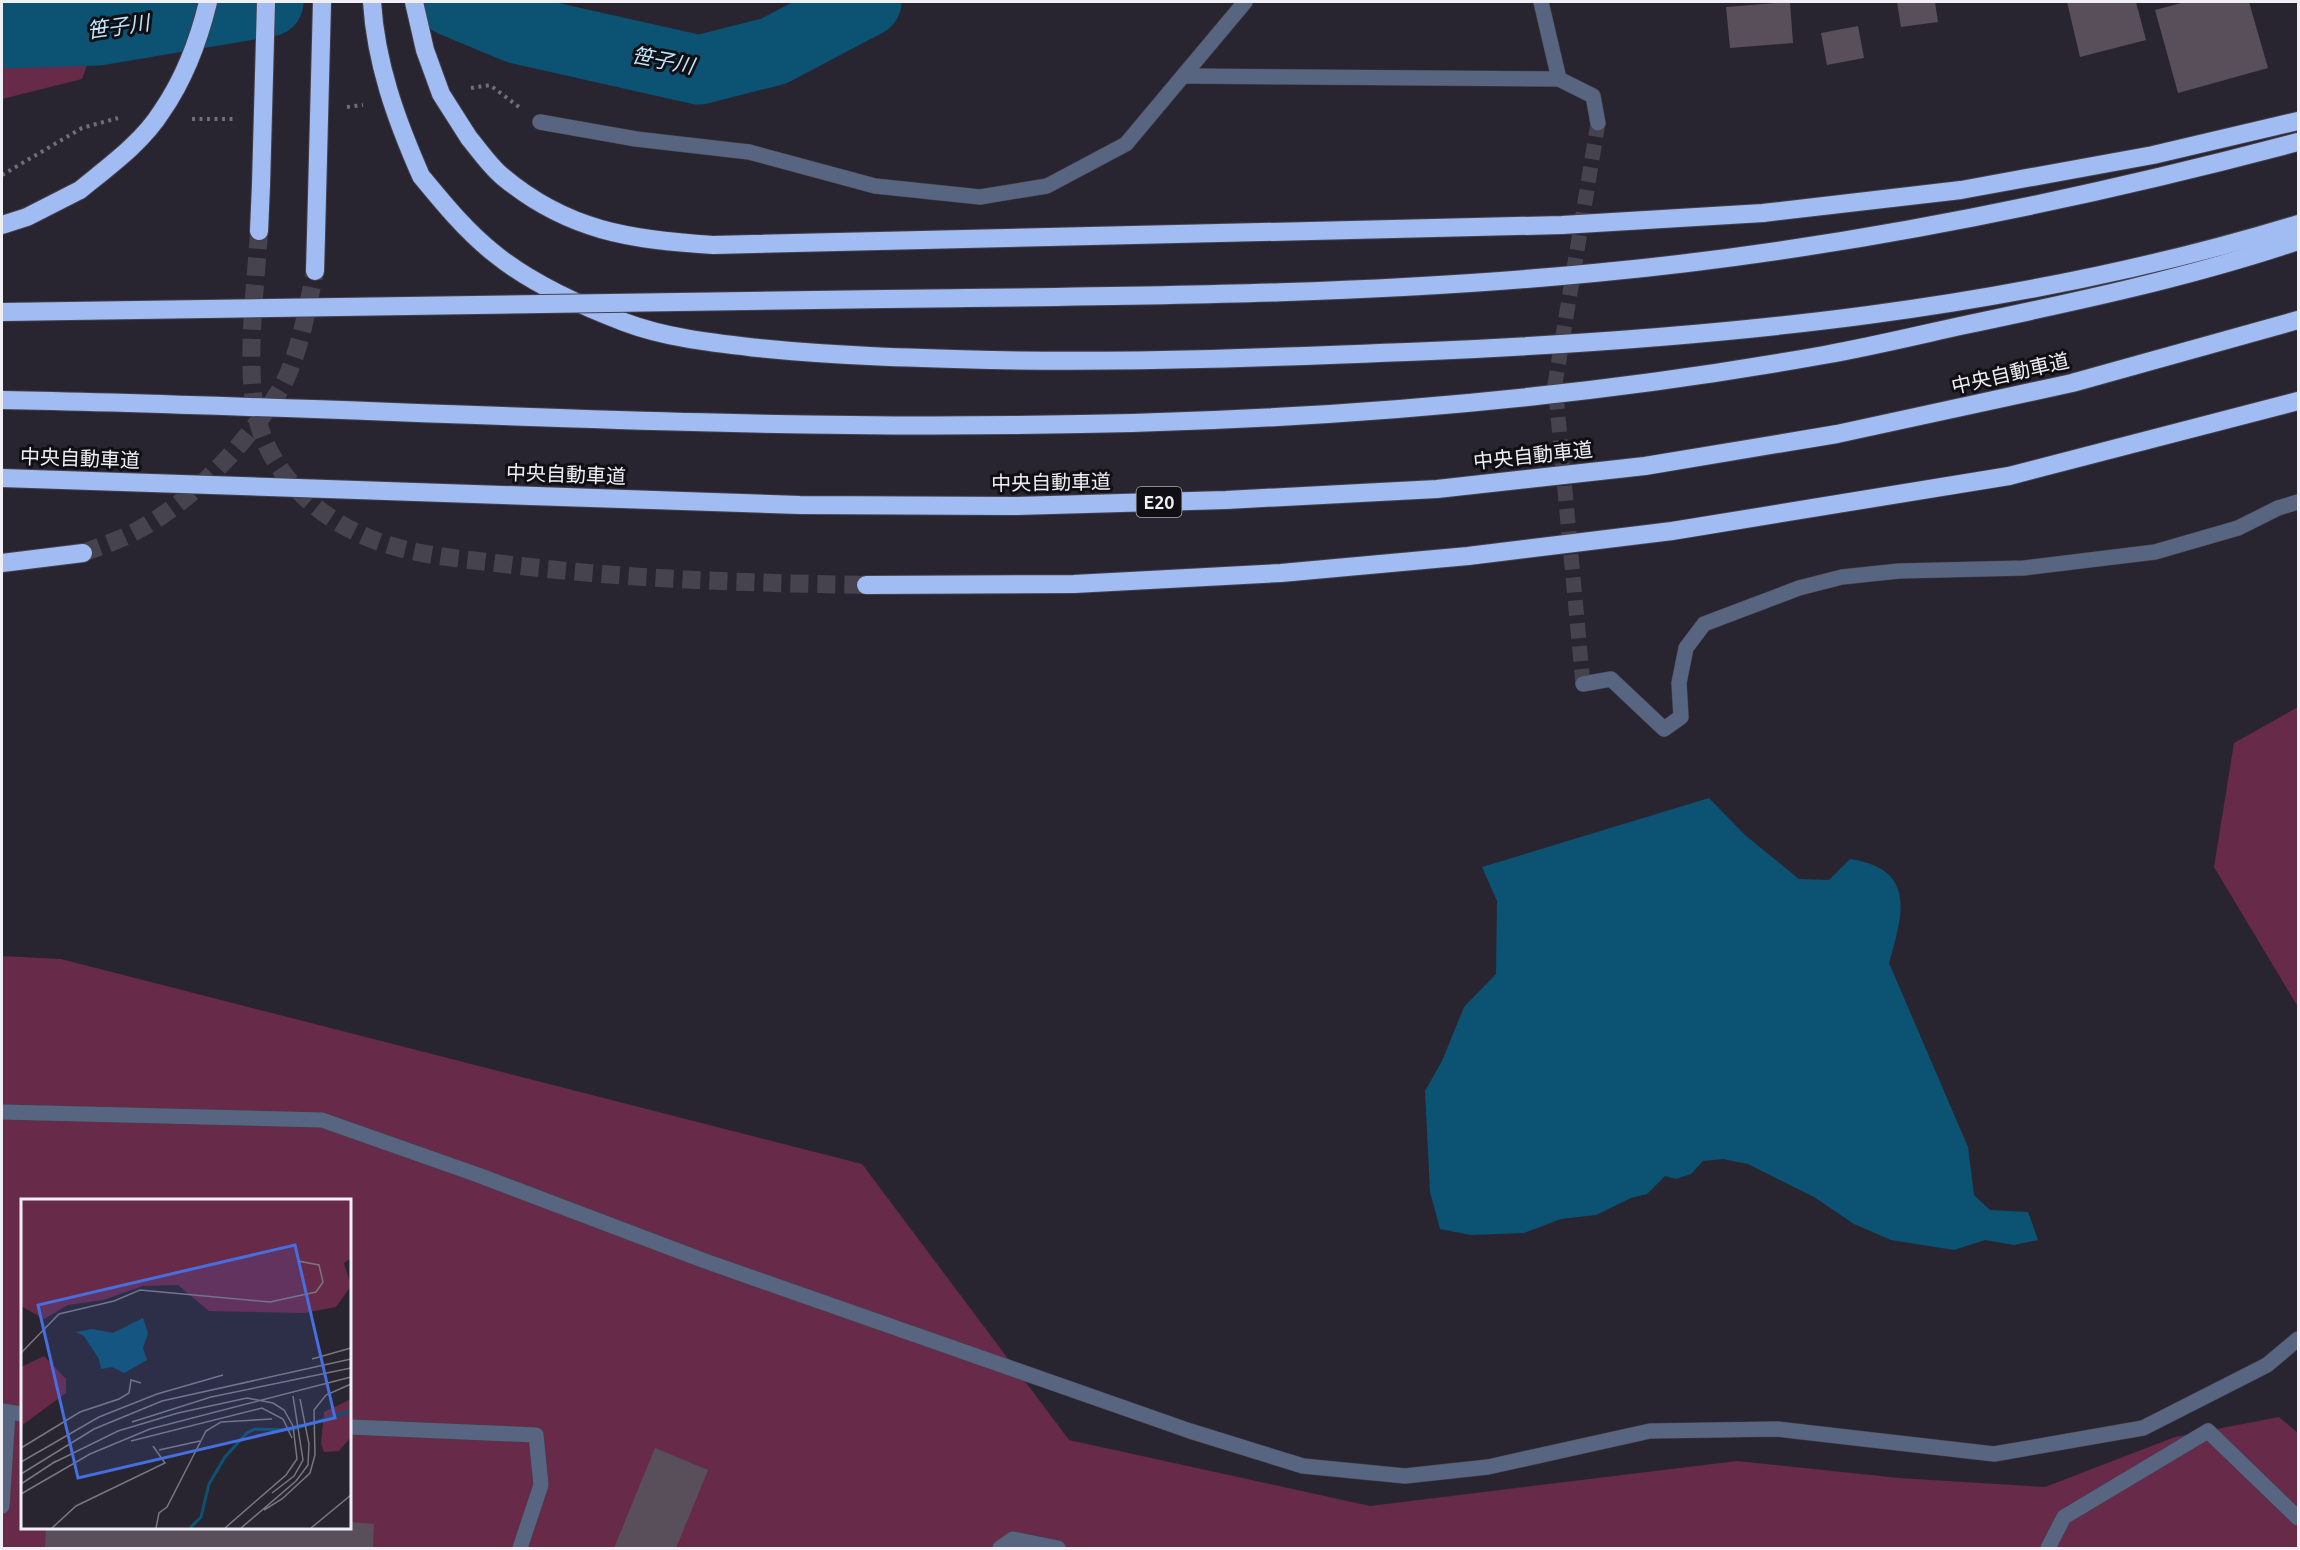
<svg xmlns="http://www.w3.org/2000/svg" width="2300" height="1550" viewBox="0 0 2300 1550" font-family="Ubuntu,'Noto Sans JP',sans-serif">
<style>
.green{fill:#672a48;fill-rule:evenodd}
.water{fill:#0c5272}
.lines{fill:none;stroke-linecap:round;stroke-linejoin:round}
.river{stroke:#0c5272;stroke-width:69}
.building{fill:#594f5a}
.minor-tunnel{stroke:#46434e;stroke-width:15;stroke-dasharray:15 8;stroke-linecap:butt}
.highway-tunnel{stroke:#46434e;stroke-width:18;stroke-dasharray:18 9;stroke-linecap:butt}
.minor-casing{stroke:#44414c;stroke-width:16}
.highway-casing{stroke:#44414c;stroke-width:20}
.path{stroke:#706e77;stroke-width:4;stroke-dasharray:3 4.5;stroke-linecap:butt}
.minor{stroke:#586581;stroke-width:15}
.highway{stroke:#a1bcf2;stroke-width:18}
.highway-bridge-casing{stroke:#44414c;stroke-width:20;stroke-linecap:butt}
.highway-bridge{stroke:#a1bcf2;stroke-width:18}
.labels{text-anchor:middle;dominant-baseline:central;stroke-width:6;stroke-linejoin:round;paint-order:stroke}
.shield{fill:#100f14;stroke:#adacb2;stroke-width:1.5}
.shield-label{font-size:18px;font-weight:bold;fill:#f0eff6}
.street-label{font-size:20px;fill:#f0eff6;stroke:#100f14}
.water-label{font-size:21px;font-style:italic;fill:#bee5fe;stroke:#100f14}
.inset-river{fill:none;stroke:#0c5272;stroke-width:3}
.inset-road{fill:none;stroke:#78767f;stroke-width:1.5}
.view{fill:#476ede;fill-opacity:0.15;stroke:#476ede;stroke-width:3}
.inset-edge{fill:none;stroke:#f0eff6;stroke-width:3}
</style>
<rect width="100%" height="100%" fill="#282530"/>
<g class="green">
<polygon points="2,2 110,2 82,79 2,99"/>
<polygon points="2298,707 2298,1007 2214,867 2234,743"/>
<path d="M 2,956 L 61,959 L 862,1164 L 1069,1440 L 1370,1506 L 1737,1461 L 1899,1478 L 2045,1487 L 2175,1437 L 2279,1417 L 2298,1433 L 2298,1548 L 2,1548 ZM 22,1200 L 350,1200 L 350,1528 L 22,1528 Z"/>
</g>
<path class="water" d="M 1709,798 L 1745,835 L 1799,879 L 1829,880 L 1850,859 C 1917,869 1903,914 1889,963 L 1968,1147 L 1974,1195 L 1990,1210 L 2028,1212 L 2038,1240 L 2014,1245 L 1985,1240 L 1954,1250 L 1891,1240 L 1854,1224 L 1814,1197 L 1748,1164 L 1723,1159 L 1703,1161 L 1691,1174 L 1676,1179 L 1665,1176 L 1647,1194 L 1631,1198 L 1596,1215 L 1561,1219 L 1524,1233 L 1471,1235 L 1440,1229 L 1430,1192 L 1425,1091 L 1442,1061 L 1464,1007 L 1496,974 L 1497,901 L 1482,867 Z"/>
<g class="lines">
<g class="river">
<polyline points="452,2 517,29 699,70 774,51 867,2"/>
<polyline points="2,34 98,31 269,2"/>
</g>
</g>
<g class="building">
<polygon points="1790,2 1793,43 1730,48 1726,7"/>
<polygon points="1897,2 1935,2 1938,22 1901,27"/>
<polygon points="2067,2 2136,2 2146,40 2080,57"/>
<polygon points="2185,2 2249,2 2268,68 2178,93 2155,10"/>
<polygon points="1858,26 1864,58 1827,65 1821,33"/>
<polygon points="655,1448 708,1470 676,1548 614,1548"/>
<polygon points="350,1522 374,1524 373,1548 45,1548 46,1528 350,1528"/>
</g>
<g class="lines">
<polyline class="minor-tunnel" points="1583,684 1555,384 1598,123"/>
<g class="highway-tunnel">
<path d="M 259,231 C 256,284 244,373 258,422 C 272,473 314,514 362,535 C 406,555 456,558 504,564 C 624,579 745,583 866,585"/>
<path d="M 83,553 C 101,546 120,540 138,530 C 190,503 247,443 278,393 C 299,360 307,309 315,271"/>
</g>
<g class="minor-casing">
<g id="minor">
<polyline points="1541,2 1559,79 1593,96 1598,123"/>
<polyline points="1184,76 1559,79"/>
<polyline points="540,122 636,139 749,152 875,186 980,197 1047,186 1126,144 1245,2"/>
<polyline points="1583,684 1611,679 1664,729 1681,717 1679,683 1686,648 1704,624 1799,588 1842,577 1899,571 2024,568 2155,552 2238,528 2278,508 2298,502"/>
<polyline points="2,1112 322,1120 478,1175 705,1261 1190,1431 1303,1466 1405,1476 1488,1467 1650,1431 1777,1429 1994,1454 2143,1428 2267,1365 2298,1339"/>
<polyline points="2,1411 22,1414"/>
<polyline points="350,1427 536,1435 541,1485 520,1548"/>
<polyline points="2,1506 8,1413"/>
<polyline points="1000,1548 1013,1539 1058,1548"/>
<polyline points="2048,1548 2064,1517 2208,1431 2298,1518"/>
</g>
</g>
<g class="highway-casing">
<g id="highway">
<path d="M 469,138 C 479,150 490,166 502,176 C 567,231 632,240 713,245 L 1562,225 L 1763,213 L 1961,190 L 2153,155 L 2298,121"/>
<path d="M 421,176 C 444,204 467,232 495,254 C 532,284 579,305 624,322 C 666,338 714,343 758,348 C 835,356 914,358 992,360 C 1138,363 1285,357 1431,351 C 1724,338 2017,310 2298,224"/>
<polyline points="2,225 27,217 80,190"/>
<polyline points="259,231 261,185"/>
<polyline points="315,271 316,235"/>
<path d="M 885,299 C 1121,296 1358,296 1594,273 C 1832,251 2068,203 2298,142"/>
<path d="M 2,400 C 339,406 676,429 1013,425 C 1284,423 1557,403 1824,355 C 1869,347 1915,336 1960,326 C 2074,302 2188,278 2298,241"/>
<polyline points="2,478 800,505 1015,506 1226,500 1437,489 1645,466 1837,434 2072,383 2298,320"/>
<polyline points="2,563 83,553"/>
<polyline points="866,585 1074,584 1281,573 1468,556 1672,531 2009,476 2298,401"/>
</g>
</g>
<g class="path">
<polyline points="471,88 490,85 519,107"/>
<polyline points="347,107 363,105"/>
<polyline points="192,119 235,119"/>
<polyline points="2,175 82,128 118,118"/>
</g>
<use href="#minor" class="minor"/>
<use href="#highway" class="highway"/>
<g class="highway-bridge-casing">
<g id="highway-bridge">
<path d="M 372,2 C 376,64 396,119 421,176"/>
<polyline points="414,2 425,50 441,94 469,138"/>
<polyline points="261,185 266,2"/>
<path d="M 80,190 C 108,167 142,143 162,111 C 184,79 199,39 208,2"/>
<polyline points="316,235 322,2"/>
<polyline points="2,312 885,299"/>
</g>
</g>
<use href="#highway-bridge" class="highway-bridge"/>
</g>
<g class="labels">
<rect class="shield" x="1136.5" y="487" width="45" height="30" rx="4.5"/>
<g class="shield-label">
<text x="1159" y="502">E20</text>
</g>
<g class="street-label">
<text transform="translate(2010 373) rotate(-13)">中央自動車道</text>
<text transform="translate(1533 455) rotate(-6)">中央自動車道</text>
<text transform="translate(80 458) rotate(2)">中央自動車道</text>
<text transform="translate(566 474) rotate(2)">中央自動車道</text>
<text transform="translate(1051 482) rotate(-1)">中央自動車道</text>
</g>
<g class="water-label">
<text transform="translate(118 26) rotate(-8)">笹子川</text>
<text transform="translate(663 60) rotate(11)">笹子川</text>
</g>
</g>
<g transform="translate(21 1199)">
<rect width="330" height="330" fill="#282530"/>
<path d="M 0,1 L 330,1 L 330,59 L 323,64 L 330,87 L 315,108 L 283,114 L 188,112 L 157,86 L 122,87 L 82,101 L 47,106 L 23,120 L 0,107 ZM 23,157 L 45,180 L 45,194 L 0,227 L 0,168 ZM 330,200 L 330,238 L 318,252 L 303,253 L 300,245 L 303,213 Z" fill="#672a48"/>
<path d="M 122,119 L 127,134 L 122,149 L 126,161 L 103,174 L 91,168 L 80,170 L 78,160 L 63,137 L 55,133 L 71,130 L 92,134 Z" fill="#0c5272"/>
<path class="inset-river" d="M 169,329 L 180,318 L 188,285 L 204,258 L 226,234 L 234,230 L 270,231 L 330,212"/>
<path class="inset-road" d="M 0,154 L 38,115 L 93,102 L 119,91 L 249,103 L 295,93 L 302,83 L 298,66 L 277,62M 291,160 L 330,149M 111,223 L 190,198 L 330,169M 110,242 L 241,209 L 262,220 L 271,239M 0,249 L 59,213 L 98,200 L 108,194 L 110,181 L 120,184M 138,251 L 179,242M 0,263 L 78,218 L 136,195 L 202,176M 32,264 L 97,232 L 157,214 L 226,199 L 252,204 L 263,211 L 272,227 L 276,260 L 265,276 L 204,329M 0,275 L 73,230 L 141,202 L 330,160M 0,285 L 35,262M 251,294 L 273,277 L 282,261 L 272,197M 0,295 L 69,255 L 129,230 L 330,178M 243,311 L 261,300 L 289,274 L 294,256 L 293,211 L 305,196 L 330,185M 31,329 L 55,307 L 144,264 L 132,247M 135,329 L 138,314 L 146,308 L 185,232 L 200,223 L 251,220M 220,329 L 275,282 L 287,266 L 288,245 L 279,200M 290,329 L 330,296"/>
<path class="view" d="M 274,46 L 314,219 L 57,279 L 17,106 Z"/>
<rect width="330" height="330" class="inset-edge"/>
</g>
<rect width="2300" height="1550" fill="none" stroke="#f0eff6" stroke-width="6"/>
</svg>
